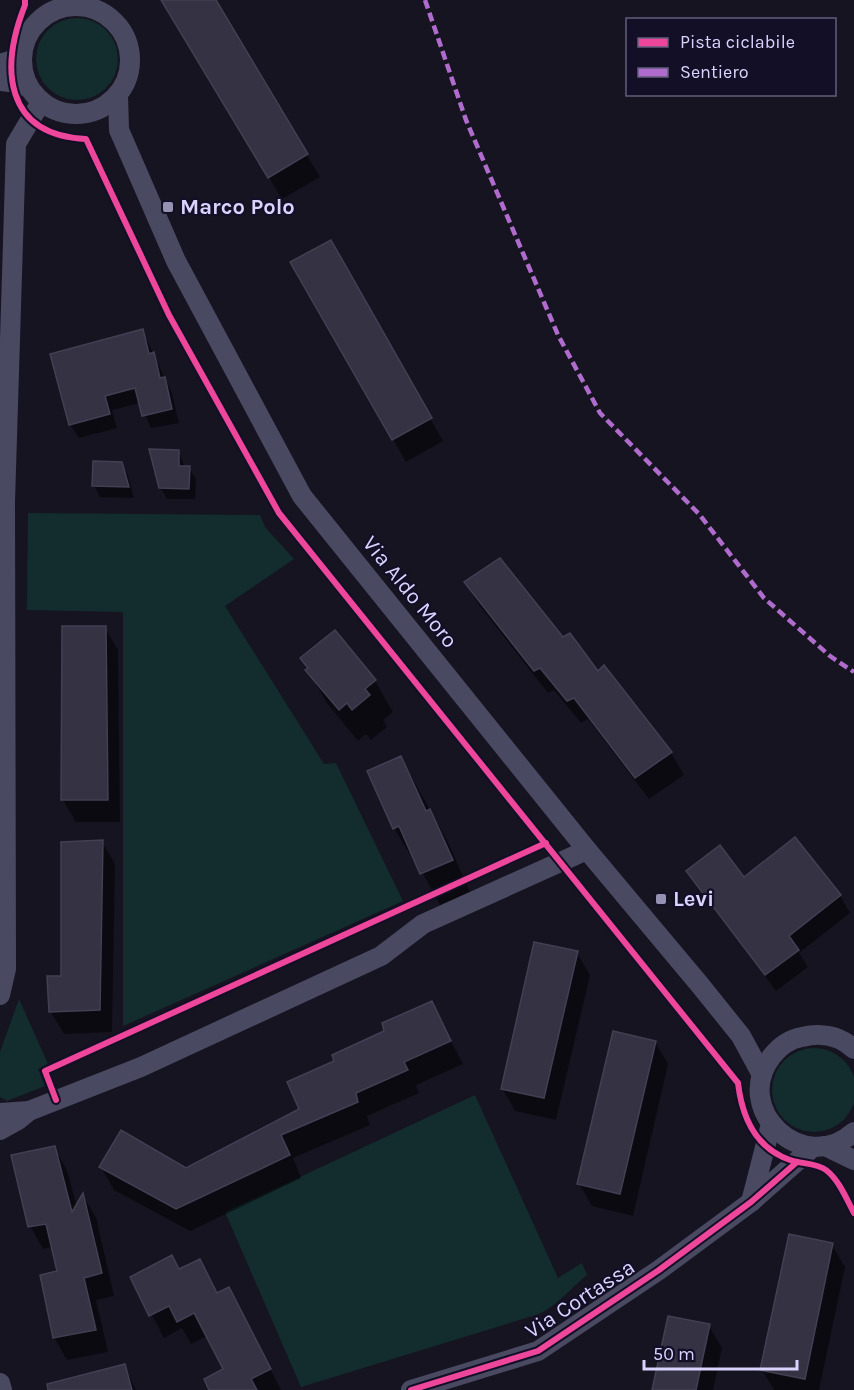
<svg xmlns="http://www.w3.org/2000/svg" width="854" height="1390" viewBox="0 0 854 1390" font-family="Karla,sans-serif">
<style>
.green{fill:#132c2d}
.shadow{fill:#0007}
.building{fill:#343243;stroke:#433f54;stroke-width:1.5}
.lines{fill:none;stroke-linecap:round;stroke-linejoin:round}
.minor{stroke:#4a4962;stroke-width:20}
.quiet{stroke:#b06ccc;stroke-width:4.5;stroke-dasharray:9 4.5;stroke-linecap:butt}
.cycleway-casing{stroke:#130f26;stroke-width:10}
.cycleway{stroke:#ed469a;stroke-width:6}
.poi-dot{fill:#9591b1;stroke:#130f26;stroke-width:2}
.labels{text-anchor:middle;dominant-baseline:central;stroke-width:4.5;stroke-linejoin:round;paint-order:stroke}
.poi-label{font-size:22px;font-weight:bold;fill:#d9d4ff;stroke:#130f26;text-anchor:start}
.street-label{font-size:22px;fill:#d9d4ff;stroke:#130f26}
</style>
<rect width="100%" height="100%" fill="#161421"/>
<g class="green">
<circle cx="77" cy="59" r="41"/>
<polygon points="28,513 260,515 265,527 294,559 225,606 324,764 336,763 403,901 123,1026 123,612 27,610"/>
<polygon points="19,999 48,1064 38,1069 45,1086 7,1101 0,1097 0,1052"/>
<circle cx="814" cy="1090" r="42"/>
<path d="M 475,1095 L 558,1278 L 582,1263 L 587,1275 C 571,1288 558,1305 539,1314 L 301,1387 L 225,1212 Z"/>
</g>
<g class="shadow">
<polygon points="171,0 214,0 320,177 282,199 178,26"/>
<polygon points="330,242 443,441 406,462 292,263"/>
<polygon points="142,330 172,393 179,423 151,428 140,403 112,410 117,428 79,438 70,424"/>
<polygon points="178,451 185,467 189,468 196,479 195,499 167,499 160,487"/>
<polygon points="121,463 128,475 134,498 100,497 94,485"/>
<polygon points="466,583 598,673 604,667 671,753 684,775 649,799 588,719 581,723 554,690 548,693 479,605"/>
<polygon points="105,628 118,650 120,822 76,822 63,800"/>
<polygon points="302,658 375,681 393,712 383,720 387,727 371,740 366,734 358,741 326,702"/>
<polygon points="401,758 448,842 470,892 440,905 415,859 413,860 394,828"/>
<polygon points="795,839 840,896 850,913 799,953 808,967 776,991 688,871 744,879"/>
<polygon points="102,842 115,864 112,1032 64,1034 51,1012"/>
<polygon points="577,953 590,975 556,1120 515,1111 502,1088"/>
<polygon points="431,1003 463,1064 416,1085 419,1093 367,1116 370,1125 293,1158 301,1178 190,1231 114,1190 101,1167 186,1170 301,1110 336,1062"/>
<polygon points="655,1042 668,1064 633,1216 592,1206 579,1184"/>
<polygon points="54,1148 67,1170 77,1207 83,1196 96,1217 114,1296 96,1300 108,1352 67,1360 54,1337 59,1272 53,1247 43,1249 30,1226"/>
<polygon points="832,1245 845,1267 819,1390 774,1390 762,1370"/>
<polygon points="199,1261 218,1294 241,1311 281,1390 211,1390 225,1370 207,1336 191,1344 182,1328 164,1338 132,1277 180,1271"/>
<polygon points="709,1326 722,1348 713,1390 654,1390"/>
<polygon points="125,1366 136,1390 75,1390"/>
</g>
<g class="building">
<polygon points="161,0 216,0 308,154 268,178"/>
<polygon points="331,240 432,418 392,440 290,262"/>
<polygon points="143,329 149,354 154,352 160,378 165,377 172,409 142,416 135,388 105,396 110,414 69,425 50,354"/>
<polygon points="149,449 179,450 179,466 190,466 189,489 159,488"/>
<polygon points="93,461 122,462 129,487 92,486"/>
<polygon points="500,558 563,637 570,633 598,671 604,665 672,752 635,778 574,698 567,701 540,668 534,671 464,582"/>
<polygon points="62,626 106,626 108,800 61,800"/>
<polygon points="335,630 376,680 365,689 370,695 352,710 347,703 339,710 305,670 308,668 300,658"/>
<polygon points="401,756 426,811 430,809 453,860 420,874 399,826 393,829 367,771"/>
<polygon points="795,837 841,895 789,936 799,950 765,975 686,871 720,845 744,877"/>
<polygon points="103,840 100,1010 49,1012 47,976 61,976 61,842"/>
<polygon points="534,942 578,951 544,1098 501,1089"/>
<polygon points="432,1001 451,1041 404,1062 408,1070 356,1093 358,1102 281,1135 290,1155 176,1209 99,1167 121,1130 186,1168 299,1109 287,1082 334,1061 332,1055 384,1031 382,1023"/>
<polygon points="613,1031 656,1041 620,1194 577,1184"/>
<polygon points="55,1146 72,1212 83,1193 102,1273 84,1278 96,1330 53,1338 40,1275 57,1271 46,1224 28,1227 11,1155"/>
<polygon points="789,1234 833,1243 805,1379 760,1370"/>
<polygon points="172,1255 179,1269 200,1259 217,1293 229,1287 271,1369 251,1379 257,1390 209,1390 204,1379 223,1369 194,1313 177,1322 169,1306 149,1316 130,1277"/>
<polygon points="668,1316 710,1324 696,1390 652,1390"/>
<polygon points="125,1364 132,1390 48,1390 47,1384"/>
</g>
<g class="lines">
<g class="minor">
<circle cx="76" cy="60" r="54"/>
<polyline points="0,64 13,60 22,52"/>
<polyline points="0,81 18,83 29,88"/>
<polyline points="118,95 119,130 176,261 302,496 587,850 700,985 741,1036 762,1075"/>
<polyline points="0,995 6,969 5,502 16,144 41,102"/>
<path d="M 854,1049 C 840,1036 821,1032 802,1037 C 790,1039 780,1046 772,1056 C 730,1110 804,1177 854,1132"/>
<polyline points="0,1113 29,1111 141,1067 381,956 423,924 587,850"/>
<polyline points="0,1130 18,1120 29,1111"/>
<polyline points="825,1146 854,1160"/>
<polyline points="751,1202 771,1124"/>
<polyline points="0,1383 2,1390"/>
<polyline points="411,1390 538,1351 659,1270 751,1202 813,1147"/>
</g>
<polyline class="quiet" points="425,0 466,120 558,335 600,413 699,514 764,598 830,656 854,672"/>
<g class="cycleway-casing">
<g id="cycleway">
<path d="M 25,0 L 25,5 C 0,68 4,135 86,139 L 169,315 L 279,513 L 738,1083 C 742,1117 755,1148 790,1160 C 801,1164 817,1163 826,1170 C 839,1180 846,1198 854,1213"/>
<polyline points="56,1100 45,1071 546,843"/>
<polyline points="411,1390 538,1351 659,1270 751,1202 797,1162"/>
</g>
</g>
<use href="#cycleway" class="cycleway"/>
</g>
<g class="poi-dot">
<rect x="162" y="201" width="12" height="12" rx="3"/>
<rect x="655" y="893" width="12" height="12" rx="3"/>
</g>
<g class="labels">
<g class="poi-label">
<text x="180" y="207">Marco Polo</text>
<text x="673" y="899">Levi</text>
</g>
<g class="street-label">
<text transform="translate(410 592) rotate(51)">Via Aldo Moro</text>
<text transform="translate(580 1299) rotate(-33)">Via Cortassa</text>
</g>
</g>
<rect x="626" y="18" width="210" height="78" fill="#130f26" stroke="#625e7d" stroke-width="1.5"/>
<rect x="638" y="38" width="30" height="9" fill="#ed469a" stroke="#625e7d" stroke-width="1.5"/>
<text x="680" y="48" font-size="18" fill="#d9d4ff">Pista ciclabile</text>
<rect x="638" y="68" width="30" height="9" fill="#b06ccc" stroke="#625e7d" stroke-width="1.5"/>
<text x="680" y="78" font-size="18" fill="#d9d4ff">Sentiero</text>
<path d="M644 1360v9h153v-9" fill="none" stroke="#d9d4ff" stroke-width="3"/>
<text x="653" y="1360" font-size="18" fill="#d9d4ff" stroke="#130f26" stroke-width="4.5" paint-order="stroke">50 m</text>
</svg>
